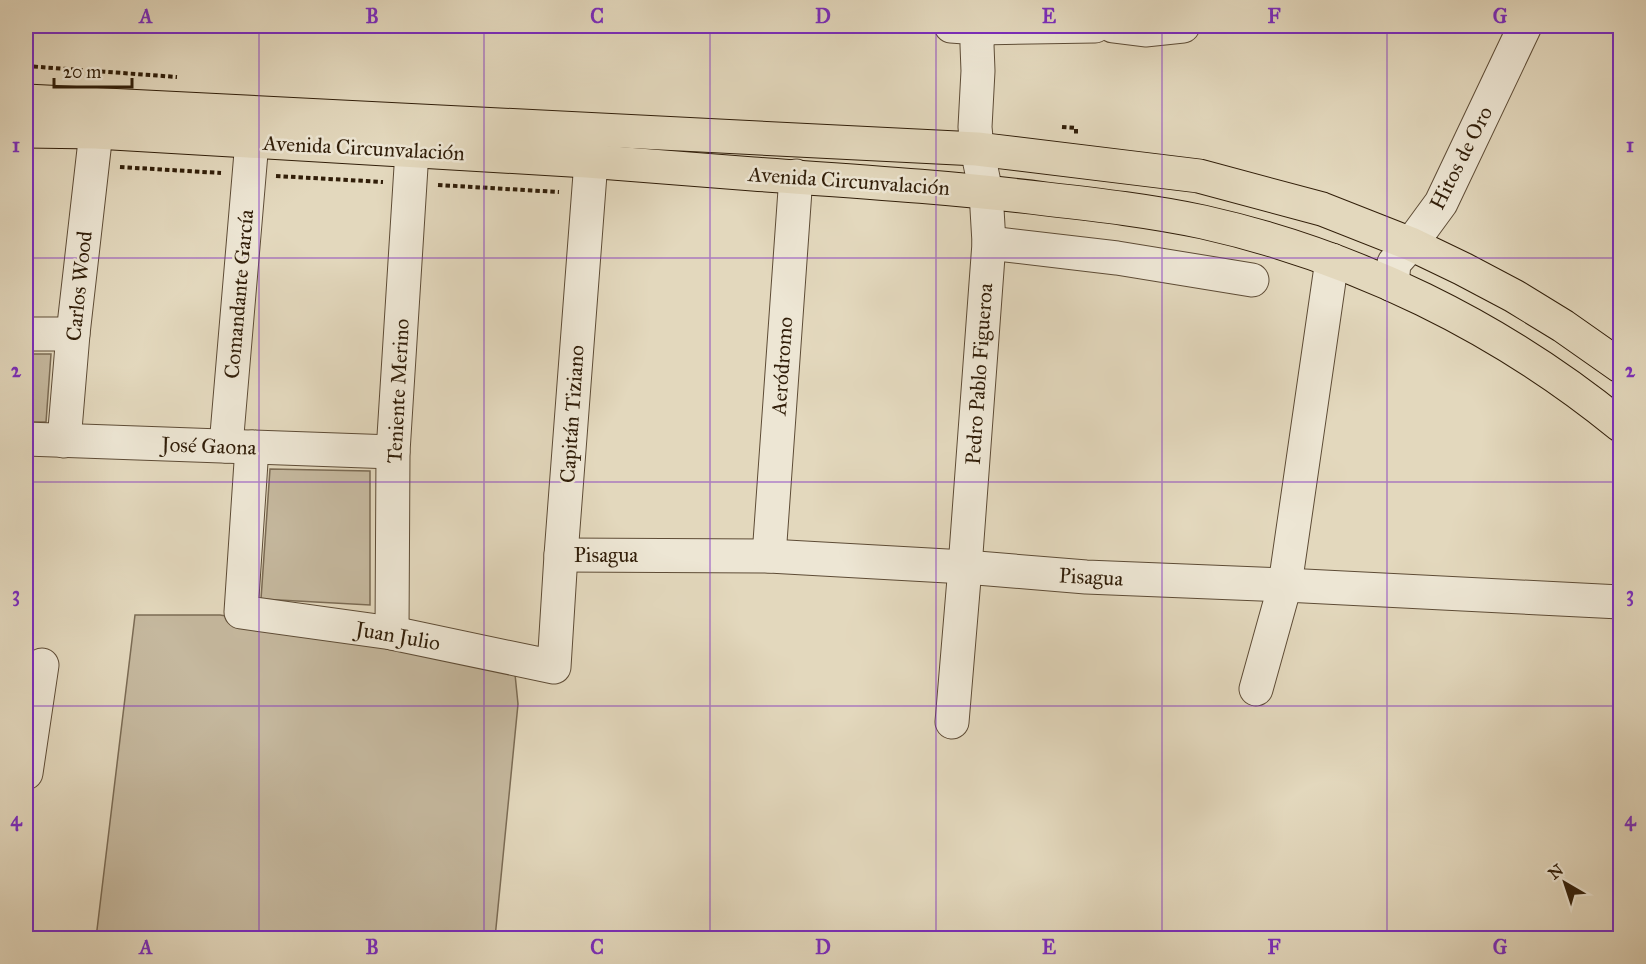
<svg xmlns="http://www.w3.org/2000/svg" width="1646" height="964" viewBox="0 0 1646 964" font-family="'IM FELL Great Primer',serif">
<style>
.green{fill:#c5b89e;stroke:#7b6b54;stroke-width:1.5}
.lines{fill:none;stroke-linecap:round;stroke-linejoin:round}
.minor-casing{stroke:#5e4c36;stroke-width:35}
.major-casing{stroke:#311e09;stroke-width:35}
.path{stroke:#311e09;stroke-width:4;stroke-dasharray:4.5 3;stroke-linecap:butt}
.minor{stroke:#ede6d4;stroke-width:33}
.major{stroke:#e3d8bd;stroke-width:33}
.grid{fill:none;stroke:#7b2cbf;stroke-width:1.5;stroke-opacity:0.55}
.labels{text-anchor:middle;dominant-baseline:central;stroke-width:5;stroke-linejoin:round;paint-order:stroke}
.street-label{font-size:21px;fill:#311e09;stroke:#ede6d4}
.neatline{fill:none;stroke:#7b2cbf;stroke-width:2}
.grid-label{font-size:20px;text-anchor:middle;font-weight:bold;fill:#7b2cbf}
</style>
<rect width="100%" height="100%" fill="#e3d8bd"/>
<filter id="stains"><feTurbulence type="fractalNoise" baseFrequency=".00333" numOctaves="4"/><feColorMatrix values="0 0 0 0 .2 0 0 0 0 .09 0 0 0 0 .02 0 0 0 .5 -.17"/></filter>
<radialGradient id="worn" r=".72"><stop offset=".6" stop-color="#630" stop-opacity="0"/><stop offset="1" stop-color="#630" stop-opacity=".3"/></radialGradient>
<g class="green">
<polygon points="26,354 51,354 46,422 26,422"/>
<polygon points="270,469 370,471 370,605 261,599"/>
<polygon points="135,615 220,615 380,641 515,674 518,704 495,938 96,938"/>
</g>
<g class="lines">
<g class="minor-casing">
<g id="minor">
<polyline points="951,26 979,28 1095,26"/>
<polyline points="1113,26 1145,30 1183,26"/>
<polyline points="989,243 1117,258 1252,280"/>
<polyline points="1392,285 1394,263 1411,244 1441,203 1525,26"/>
<polyline points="26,334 73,334"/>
<polyline points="26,439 393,452"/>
<polyline points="64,441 73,334 96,132"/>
<polyline points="226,446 252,141"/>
<polyline points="252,447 241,612 392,633 554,667 561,555 591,161"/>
<polyline points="561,555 769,556 965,567 1086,577 1285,585 1620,602"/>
<polyline points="769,556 796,176"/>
<polyline points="392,633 393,452 412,151"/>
<polyline points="1256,689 1285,585 1332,260"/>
<polyline points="952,722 965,567 989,243 986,192 977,149 975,127 978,71 977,45 979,28"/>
<polyline points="26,773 42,665"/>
</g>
</g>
<g class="major-casing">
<g id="major">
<polyline points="26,101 977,149 1199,176 1322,209 1411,244 1463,269 1514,296 1563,326 1620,366"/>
<path d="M 26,131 L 96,132 C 260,142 424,150 587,161 C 643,165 698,170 753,174 C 851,181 949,187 1046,199 C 1099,205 1151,211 1203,222 C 1355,256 1500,327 1620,425"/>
</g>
</g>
<g class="path">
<polyline points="26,66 177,77"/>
<polyline points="1062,127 1076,128 1076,134"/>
<polyline points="120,167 221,173"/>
<polyline points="276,176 383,182"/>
<polyline points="438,185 559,192"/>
</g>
<use href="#minor" class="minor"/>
<use href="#major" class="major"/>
</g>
<path class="grid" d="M 259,26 L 259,938M 484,26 L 484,938M 710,26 L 710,938M 936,26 L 936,938M 1162,26 L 1162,938M 1387,26 L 1387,938M 26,258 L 1620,258M 26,482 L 1620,482M 26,706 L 1620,706"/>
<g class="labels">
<g class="street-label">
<text transform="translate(364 148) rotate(3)">Avenida Circunvalación</text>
<text transform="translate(1461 158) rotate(-63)">Hitos de Oro</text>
<text transform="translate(849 181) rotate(4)">Avenida Circunvalación</text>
<text transform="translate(79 286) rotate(-84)">Carlos Wood</text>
<text transform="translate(239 294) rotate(-85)">Comandante García</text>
<text transform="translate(782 366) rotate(-86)">Aeródromo</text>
<text transform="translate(979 374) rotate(-86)">Pedro Pablo Figueroa</text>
<text transform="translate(398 391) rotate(-87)">Teniente Merino</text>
<text transform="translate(572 414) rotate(-86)">Capitán Tiziano</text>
<text transform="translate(209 446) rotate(2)">José Gaona</text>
<text x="606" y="555">Pisagua</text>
<text transform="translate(1091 577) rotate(3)">Pisagua</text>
<text transform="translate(398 636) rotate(10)">Juan Julio</text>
</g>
</g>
<rect width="1646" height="964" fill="none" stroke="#e3d8bd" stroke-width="66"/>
<g transform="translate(1565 883) rotate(321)" stroke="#ede6d4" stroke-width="4.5" paint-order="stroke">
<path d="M0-4.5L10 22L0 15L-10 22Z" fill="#311e09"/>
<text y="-9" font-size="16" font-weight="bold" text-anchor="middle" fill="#311e09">N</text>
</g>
<path d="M54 78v9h78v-9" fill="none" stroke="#311e09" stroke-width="3"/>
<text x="63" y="78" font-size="18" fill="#311e09" stroke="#ede6d4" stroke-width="4.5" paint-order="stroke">20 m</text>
<rect x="33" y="33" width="1580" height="898" class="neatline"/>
<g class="grid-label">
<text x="146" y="23">A</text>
<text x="372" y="23">B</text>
<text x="597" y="23">C</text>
<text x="823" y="23">D</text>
<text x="1049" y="23">E</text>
<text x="1274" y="23">F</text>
<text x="1500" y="23">G</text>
<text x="16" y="152">1</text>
<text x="1630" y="152">1</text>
<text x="16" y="377">2</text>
<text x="1630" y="377">2</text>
<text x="16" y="601">3</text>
<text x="1630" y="601">3</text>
<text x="16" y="826">4</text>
<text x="1630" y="826">4</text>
<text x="146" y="954">A</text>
<text x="372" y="954">B</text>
<text x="597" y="954">C</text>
<text x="823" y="954">D</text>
<text x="1049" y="954">E</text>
<text x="1274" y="954">F</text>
<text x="1500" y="954">G</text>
</g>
<rect width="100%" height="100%" filter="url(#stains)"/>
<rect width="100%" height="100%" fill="url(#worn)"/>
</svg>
